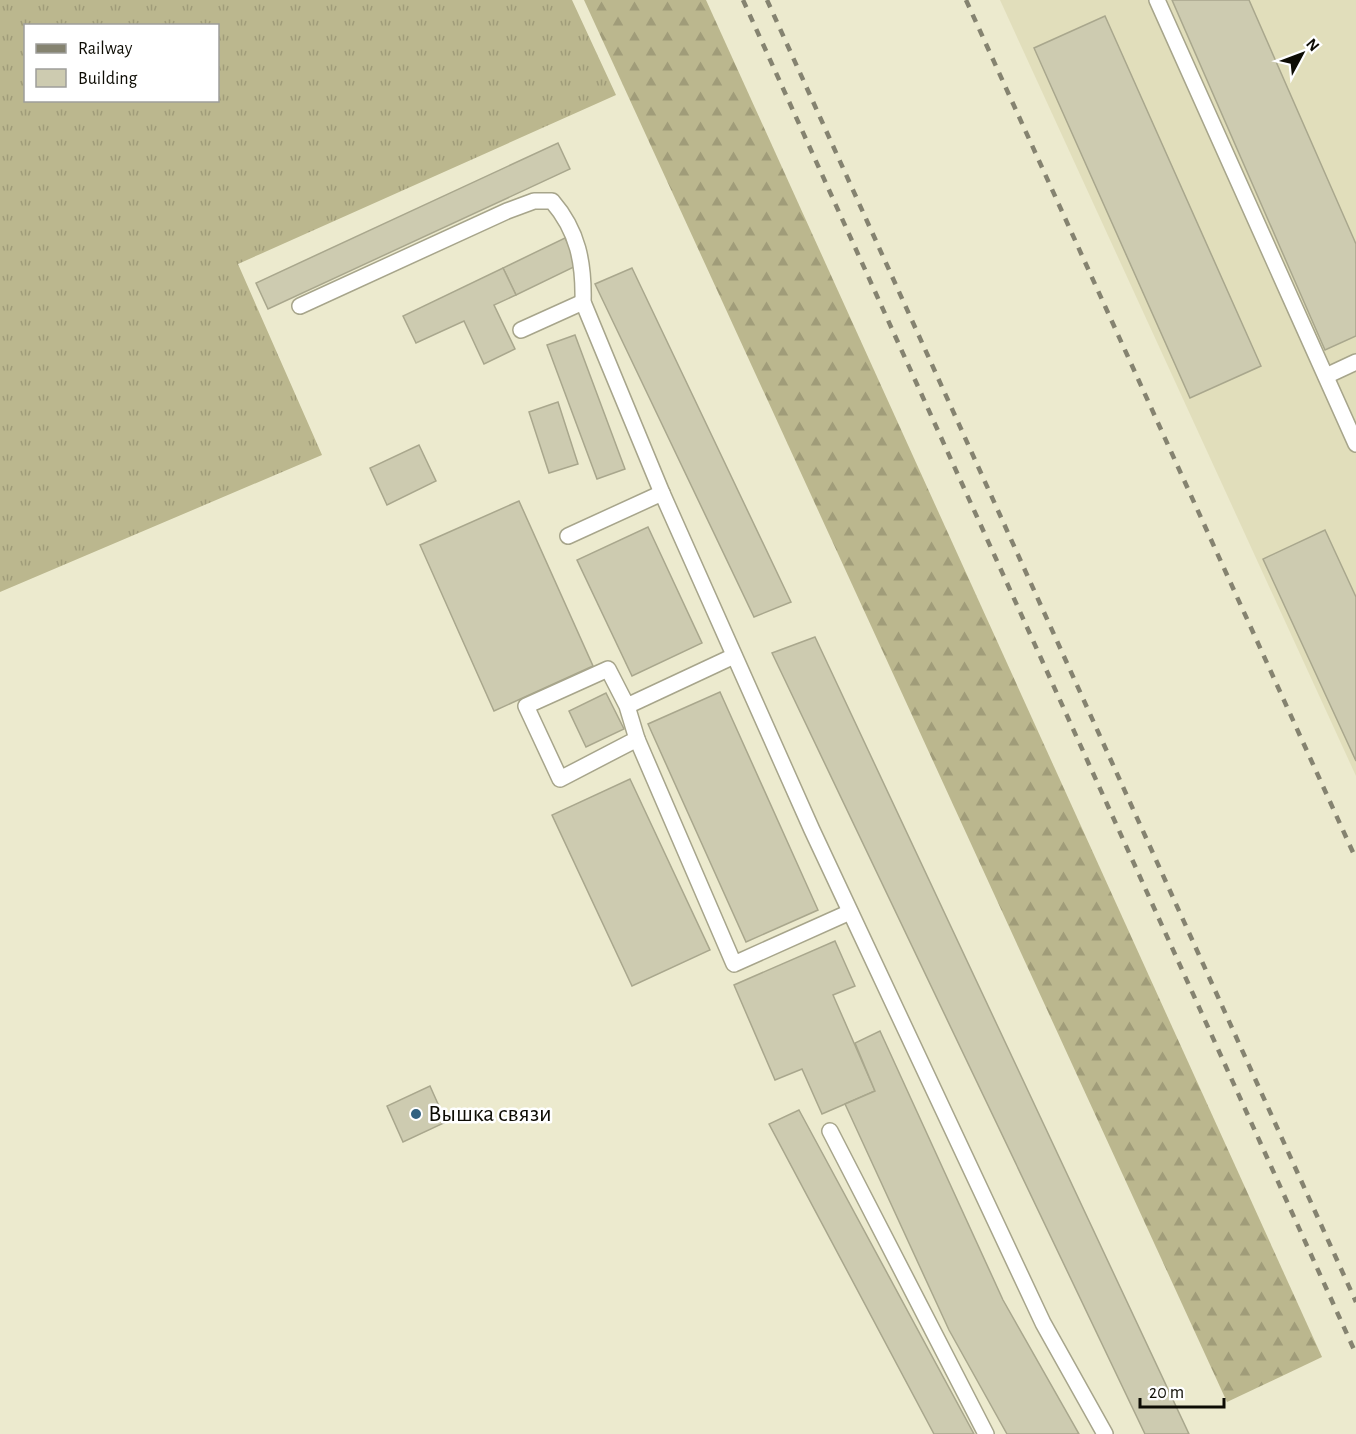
<svg xmlns="http://www.w3.org/2000/svg" width="1356" height="1434" viewBox="0 0 1356 1434" font-family="'Alegreya Sans',sans-serif">
<style>
.built{fill:#e1debb}
.grass{fill:url(#grass-tufts);fill-rule:evenodd}
.forest{fill:url(#forest-firs)}
.building{fill:#cdcbb0;stroke:#a9a78d;stroke-width:1.5}
.lines{fill:none;stroke-linecap:round;stroke-linejoin:round}
.lane-casing{stroke:#a7a58b;stroke-width:18}
.lane{stroke:#fff;stroke-width:15}
.rail{stroke:#858370;stroke-width:4.5;stroke-dasharray:8 8;stroke-linecap:butt}
.poi-dot{fill:#316180;stroke:#fff;stroke-width:2}
.labels{text-anchor:middle;dominant-baseline:central;stroke-width:5;stroke-linejoin:round;paint-order:stroke}
.poi-label{font-size:24px;fill:#0d0c04;stroke:#fff;text-anchor:start}
</style>
<defs>
<pattern id="grass-tufts" width="24" height="20" patternUnits="userSpaceOnUse" patternTransform="scale(1.5)"><rect width="24" height="20" fill="#bbb78e"/><path d="M3 7l-1-3M5 7V3M7 7l1-3M15 17l-1-3M17 17v-4M19 17l1-3" fill="none" stroke="#a09c79"/></pattern>
<pattern id="forest-firs" width="22" height="20" patternUnits="userSpaceOnUse" patternTransform="scale(1.5)"><rect width="22" height="20" fill="#bbb78e"/><path d="M5 1l3.5 6h-7zM16 11l3.5 6h-7z" fill="#a09c79"/></pattern>
</defs>
<rect width="100%" height="100%" fill="#eceace"/>
<polygon class="built" points="1000,0 1356,0 1356,776"/>
<path class="grass" d="M 0,0 L 572,0 L 616,95 L 238,264 L 322,455 L 0,592 ZM 26,26 L 218,26 L 218,100 L 26,100 Z"/>
<polygon class="forest" points="584,0 706,0 1322,1357 1227,1402"/>
<g class="building">
<polygon points="1172,0 1249,0 1356,244 1356,336 1325,350"/>
<polygon points="1105,16 1261,366 1190,398 1034,48"/>
<polygon points="558,143 570,169 268,309 256,283"/>
<polygon points="565,238 578,265 516,295 503,268"/>
<polygon points="503,268 516,295 494,305 515,349 484,364 464,321 416,343 403,316"/>
<polygon points="632,268 791,602 754,617 595,284"/>
<polygon points="575,335 625,469 597,479 547,345"/>
<polygon points="558,402 578,464 549,473 529,412"/>
<polygon points="419,445 436,481 387,505 370,468"/>
<polygon points="519,501 593,666 494,711 420,545"/>
<polygon points="648,527 702,643 632,676 577,560"/>
<polygon points="1325,530 1356,597 1356,761 1263,559"/>
<polygon points="815,637 1189,1434 1145,1434 772,653"/>
<polygon points="720,692 818,910 746,942 648,724"/>
<polygon points="606,693 624,729 586,747 569,711"/>
<polygon points="630,779 710,950 632,986 552,815"/>
<polygon points="835,941 855,986 833,995 875,1091 822,1114 802,1069 775,1080 734,985"/>
<polygon points="880,1031 1003,1300 1079,1434 1007,1434 949,1330 845,1104 875,1091 855,1043"/>
<polygon points="430,1086 446,1122 403,1142 387,1106"/>
<polygon points="799,1110 974,1434 934,1434 769,1124"/>
</g>
<g class="lines">
<g class="lane-casing">
<g id="lane">
<polyline points="1157,0 1356,444"/>
<path d="M 300,306 L 507,211 L 534,201 L 552,201 C 578,231 584,263 583,302 L 662,493 L 812,830 L 1043,1323 L 1105,1434"/>
<polyline points="521,330 583,302"/>
<polyline points="1326,376 1356,362"/>
<polyline points="568,536 662,493"/>
<polyline points="627,706 637,739 560,779 526,706 608,669 627,706 734,656"/>
<polyline points="637,739 734,964 850,912"/>
<polyline points="830,1131 986,1434"/>
</g>
</g>
<use href="#lane" class="lane"/>
<g class="rail">
<polyline points="743,0 1356,1354"/>
<polyline points="767,0 1356,1302"/>
<polyline points="966,0 1356,859"/>
</g>
</g>
<circle class="poi-dot" cx="416" cy="1114" r="6"/>
<g class="labels">
<g class="poi-label">
<text x="428" y="1114">Вышка связи</text>
</g>
</g>
<rect x="24" y="24" width="195" height="78" fill="#ffffff" stroke="#9e9e9b" stroke-width="1.5"/>
<rect x="36" y="44" width="30" height="9" fill="#858370" stroke="#9e9e9b" stroke-width="1.5"/>
<text x="78" y="54" font-size="18" fill="#0d0c04">Railway</text>
<rect x="36" y="69" width="30" height="18" fill="#cdcbb0" stroke="#9e9e9b" stroke-width="1.5"/>
<text x="78" y="84" font-size="18" fill="#0d0c04">Building</text>
<g transform="translate(1302 54) rotate(49)" stroke="#ffffff" stroke-width="4.5" paint-order="stroke">
<path d="M0-4.5L10 22L0 15L-10 22Z" fill="#0d0c04"/>
<text y="-9" font-size="16" font-weight="bold" text-anchor="middle" fill="#0d0c04">N</text>
</g>
<path d="M1140 1398v9h84v-9" fill="none" stroke="#0d0c04" stroke-width="3"/>
<text x="1149" y="1398" font-size="18" fill="#0d0c04" stroke="#ffffff" stroke-width="4.5" paint-order="stroke">20 m</text>
</svg>
